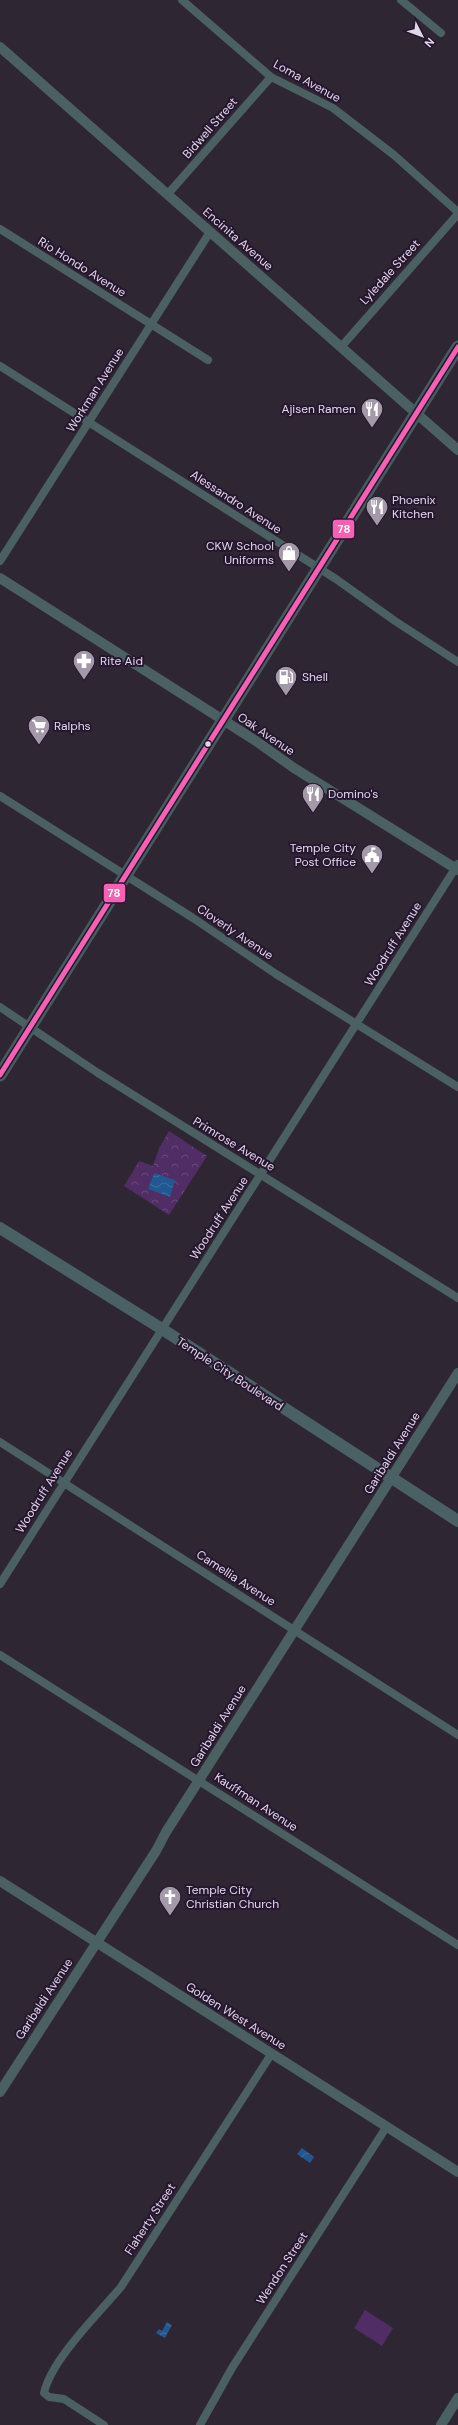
<svg xmlns="http://www.w3.org/2000/svg" width="458" height="2425" viewBox="0 0 458 2425" font-family="'DM Sans',sans-serif">
<style>
.park{fill:url(#park-crowns)}
.garden{fill:#502d64}
.water{fill:url(#water-waves)}
.lines{fill:none;stroke-linecap:round;stroke-linejoin:round}
.minor{stroke:#4b6063;stroke-width:8}
.tertiary{stroke:#4b6063;stroke-width:10}
.secondary{stroke:#496164;stroke-width:12}
.primary{stroke:#445e5f;stroke-width:13}
.bus-1-casing{stroke:#261630;stroke-width:8}
.bus-1{stroke:#f860b3;stroke-width:5}
.bus-dot{fill:#e1d7e8;stroke:#261630;stroke-width:1.5}
.labels{text-anchor:middle;dominant-baseline:central;stroke-width:4;stroke-linejoin:round;paint-order:stroke}
.street-label{font-size:12px;fill:#e1d7e8;stroke:#261630}
.poi-label{font-size:12px;fill:#e1d7e8;stroke:#261630;text-anchor:start}
.line-badge{stroke:#261630;stroke-width:1.5}
.badge-label{font-size:11px;text-anchor:middle;font-weight:bold;fill:#fff}
</style>
<defs>
<pattern id="park-crowns" width="20" height="18" patternUnits="userSpaceOnUse"><rect width="20" height="18" fill="#502d64"/><path d="M2 6a3 3 0 1 1 6 0M12 15a3 3 0 1 1 6 0" fill="none" stroke="#694b7a"/></pattern>
<pattern id="water-waves" width="16" height="10" patternUnits="userSpaceOnUse"><rect width="16" height="10" fill="#225891"/><path d="M0 5q4-4 8 0t8 0" fill="none" stroke="#426fa0"/></pattern>
</defs>
<rect width="100%" height="100%" fill="#2f2634"/>
<polygon class="park" points="169,1131 207,1156 169,1215 124,1186 139,1161 153,1166 159,1148"/>
<polygon class="garden" points="365,2310 393,2328 382,2346 354,2328"/>
<g class="water">
<polygon points="154,1173 175,1180 170,1197 148,1189"/>
<polygon points="302,2148 314,2157 310,2163 297,2154"/>
<polygon points="167,2322 172,2325 165,2338 156,2333 159,2329 162,2331"/>
</g>
<g class="lines">
<g class="minor">
<polyline points="182,0 271,77 333,108 394,155 458,212"/>
<polyline points="401,0 441,33"/>
<polyline points="167,195 271,77"/>
<polyline points="0,229 208,360"/>
<polyline points="341,347 458,214"/>
<polyline points="0,366 336,579 395,621 458,662"/>
<polyline points="0,561 210,232"/>
<polyline points="0,796 193,918 276,974 458,1087"/>
<polyline points="0,1007 98,1073 458,1298"/>
<polyline points="0,1442 458,1735"/>
<polyline points="0,1584 458,864"/>
<polyline points="0,1655 458,1945"/>
<path d="M 104,2425 L 64,2399 L 49,2397 L 44,2393 C 51,2360 99,2313 121,2287 L 272,2053"/>
<polyline points="200,2425 232,2368 387,2126"/>
</g>
<g class="tertiary">
<polyline points="0,47 458,450"/>
<polyline points="0,578 256,741 294,768 458,870"/>
<polyline points="0,1881 458,2172"/>
<polyline points="0,2092 156,1851 166,1832 458,1373"/>
<polyline points="441,2425 458,2398"/>
</g>
<polyline class="secondary" points="0,1228 162,1329 458,1521"/>
<polyline class="primary" points="0,1075 458,347"/>
<g class="bus-1-casing">
<polyline id="bus-1" points="0,1075 458,347"/>
</g>
<use href="#bus-1" class="bus-1"/>
</g>
<defs>
<g id="restaurant-pin" transform="scale(1.15)"><path d="M0 17L-7.5 6A9.5 9.5 0 1 1 7.5 6Z" fill="#a399a9" stroke="#261630"/><path d="M-5-6h1v4h1v-4h1v4h1v-4h1v5L-1.5 .5V6h-2V.5L-5-1ZM5-6V6H3V1.5H1.5Q1.5-4 5-6Z" fill="#fff"/></g>
<g id="shop-pin" transform="scale(1.15)"><path d="M0 17L-7.5 6A9.5 9.5 0 1 1 7.5 6Z" fill="#a399a9" stroke="#261630"/><path d="M-5-2.5h2.3a2.7 3.5 0 0 1 5.4 0H5L5.5 6h-11ZM-1.5-2.5h3a1.5 2.3 0 0 0-3 0Z" fill="#fff"/></g>
<g id="pharmacy-pin" transform="scale(1.15)"><path d="M0 17L-7.5 6A9.5 9.5 0 1 1 7.5 6Z" fill="#a399a9" stroke="#261630"/><path d="M-2-6h4v4h4v4h-4v4h-4v-4h-4v-4h4Z" fill="#fff"/></g>
<g id="fuel-pin" transform="scale(1.15)"><path d="M0 17L-7.5 6A9.5 9.5 0 1 1 7.5 6Z" fill="#a399a9" stroke="#261630"/><path d="M-5.5-6h7V0h2V4h1.3V-2.5L3-4.5l.8-.8L6-3V5H2.5V1h-1V6h-7ZM-4.2-4.7v3.2H.2V-4.7Z" fill="#fff"/></g>
<g id="supermarket-pin" transform="scale(1.15)"><path d="M0 17L-7.5 6A9.5 9.5 0 1 1 7.5 6Z" fill="#a399a9" stroke="#261630"/><path d="M-6-5.5h2.5l.6 2H6L4.5 2H-2.5L-4.4-4H-6ZM-1.5 3.2a1.3 1.3 0 1 0 .1 0ZM3 3.2a1.3 1.3 0 1 0 .1 0Z" fill="#fff"/></g>
<g id="civic-pin" transform="scale(1.15)"><path d="M0 17L-7.5 6A9.5 9.5 0 1 1 7.5 6Z" fill="#a399a9" stroke="#261630"/><path d="M-.6-6.5H3V-4.5H.6V-3L4-1V1h2V6H-6V1h2V-1L-.6-3ZM-1.2 2.5V6h2.4V2.5Z" fill="#fff"/></g>
<g id="church-pin" transform="scale(1.15)"><path d="M0 17L-7.5 6A9.5 9.5 0 1 1 7.5 6Z" fill="#a399a9" stroke="#261630"/><path d="M-1.2-6h2.4v3.5h3.3v2.4h-3.3V6h-2.4V-.1h-3.3v-2.4h3.3Z" fill="#fff"/></g>
</defs>
<g fill-rule="evenodd">
<use href="#restaurant-pin" x="372" y="409"/>
<use href="#restaurant-pin" x="377" y="507"/>
<use href="#shop-pin" x="289" y="553"/>
<use href="#pharmacy-pin" x="84" y="661"/>
<use href="#fuel-pin" x="286" y="677"/>
<use href="#supermarket-pin" x="39" y="726"/>
<use href="#restaurant-pin" x="313" y="794"/>
<use href="#civic-pin" x="372" y="855"/>
<use href="#church-pin" x="170" y="1897"/>
</g>
<circle class="bus-dot" cx="208" cy="744" r="3.5"/>
<g class="labels">
<g class="street-label">
<text transform="translate(307 81) rotate(29)">Loma Avenue</text>
<text transform="translate(210 128) rotate(-49)">Bidwell Street</text>
<text transform="translate(238 239) rotate(41)">Encinita Avenue</text>
<text transform="translate(82 267) rotate(32)">Rio Hondo Avenue</text>
<text transform="translate(390 272) rotate(-48)">Lyledale Street</text>
<text transform="translate(95 390) rotate(-58)">Workman Avenue</text>
<text transform="translate(236 502) rotate(33)">Alessandro Avenue</text>
<text transform="translate(266 734) rotate(34)">Oak Avenue</text>
<text transform="translate(235 932) rotate(34)">Cloverly Avenue</text>
<text transform="translate(393 944) rotate(-58)">Woodruff Avenue</text>
<text transform="translate(234 1144) rotate(31)">Primrose Avenue</text>
<text transform="translate(219 1218) rotate(-57)">Woodruff Avenue</text>
<text transform="translate(230 1374) rotate(33)">Temple City Boulevard</text>
<text transform="translate(392 1453) rotate(-58)">Garibaldi Avenue</text>
<text transform="translate(44 1491) rotate(-58)">Woodruff Avenue</text>
<text transform="translate(236 1578) rotate(33)">Camellia Avenue</text>
<text transform="translate(218 1726) rotate(-58)">Garibaldi Avenue</text>
<text transform="translate(256 1802) rotate(33)">Kauffman Avenue</text>
<text transform="translate(44 1999) rotate(-57)">Garibaldi Avenue</text>
<text transform="translate(236 2016) rotate(32)">Golden West Avenue</text>
<text transform="translate(150 2219) rotate(-57)">Flaherty Street</text>
<text transform="translate(282 2268) rotate(-57)">Wendon Street</text>
</g>
<g class="poi-label">
<text x="356" y="409" text-anchor="end">Ajisen Ramen</text>
<text x="392" y="500">Phoenix<tspan x="392" dy="14">Kitchen</tspan></text>
<text x="274" y="546" text-anchor="end">CKW School<tspan x="274" dy="14">Uniforms</tspan></text>
<text x="100" y="661">Rite Aid</text>
<text x="302" y="677">Shell</text>
<text x="54" y="726">Ralphs</text>
<text x="328" y="794">Domino's</text>
<text x="356" y="848" text-anchor="end">Temple City<tspan x="356" dy="14">Post Office</tspan></text>
<text x="186" y="1890">Temple City<tspan x="186" dy="14">Christian Church</tspan></text>
</g>
</g>
<g class="line-badge">
<rect x="332" y="519" width="23" height="20" rx="4" fill="#f860b3"/>
<rect x="103" y="883" width="23" height="20" rx="4" fill="#f860b3"/>
</g>
<g class="badge-label">
<text x="344" y="533">78</text>
<text x="114" y="897">78</text>
</g>
<g transform="translate(422 36) rotate(132)" stroke="#261630" stroke-width="3" paint-order="stroke">
<path d="M0-3L7 15L0 10L-7 15Z" fill="#e1d7e8"/>
<text y="-6" font-size="11" font-weight="bold" text-anchor="middle" fill="#e1d7e8">N</text>
</g>
</svg>
